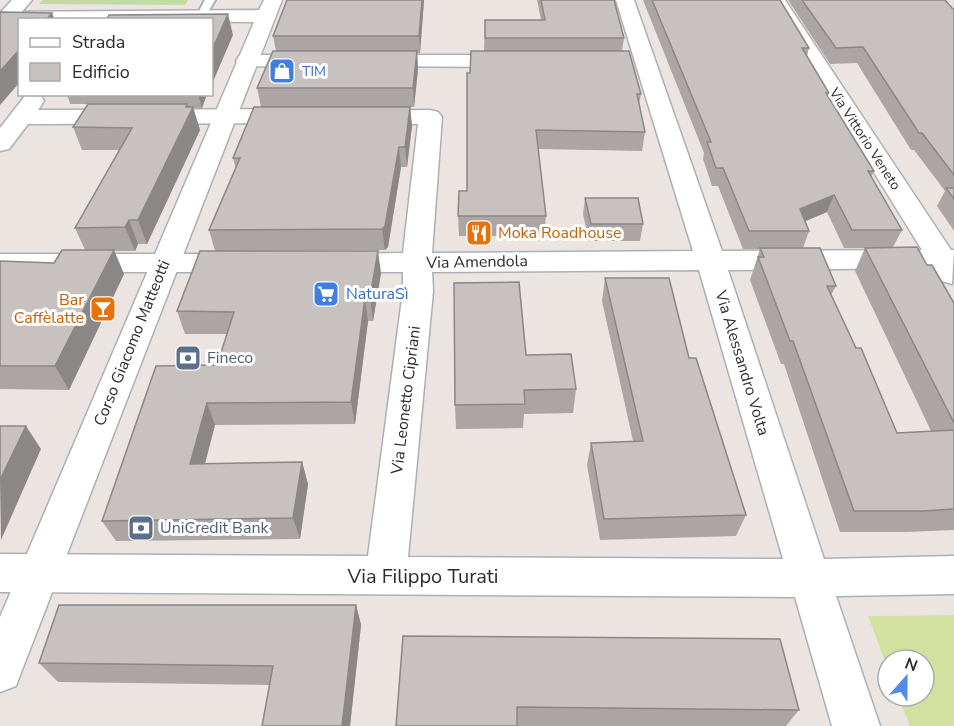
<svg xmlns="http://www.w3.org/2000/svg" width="954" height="726" viewBox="0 0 954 726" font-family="'Nunito Sans',sans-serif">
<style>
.green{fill:#c2dba3}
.pitch{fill:#d3e1a0}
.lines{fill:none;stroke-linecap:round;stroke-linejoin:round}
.service-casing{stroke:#acb0b6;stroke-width:4}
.minor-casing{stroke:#acb0b6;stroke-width:3}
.tertiary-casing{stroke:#acb0b6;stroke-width:3}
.service{fill:#fff;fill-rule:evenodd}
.minor{fill:#fff;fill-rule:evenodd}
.tertiary{fill:#fff;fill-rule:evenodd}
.wall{fill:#aba6a4;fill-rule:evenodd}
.shaded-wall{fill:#8b8786}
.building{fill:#c7c1bf;stroke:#8b8786;stroke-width:1.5}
.labels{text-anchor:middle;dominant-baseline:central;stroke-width:6;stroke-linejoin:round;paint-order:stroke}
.far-shop-label{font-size:14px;fill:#366cbe;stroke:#fff;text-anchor:start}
.far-street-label{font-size:14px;fill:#2c2c2c;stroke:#fff}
.food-label{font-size:16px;fill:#c56008;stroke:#fff;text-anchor:start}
.street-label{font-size:16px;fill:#2c2c2c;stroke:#fff}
.shop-label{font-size:16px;fill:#366cbe;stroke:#fff;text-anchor:start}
.service-label{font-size:16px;fill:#4e5e75;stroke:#fff;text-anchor:start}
.near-street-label{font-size:20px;fill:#2c2c2c;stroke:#fff}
</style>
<rect width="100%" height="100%" fill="#ece4e0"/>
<polygon class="green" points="43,0 188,0 185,5 39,4"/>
<polygon class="pitch" points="954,615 954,726 910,726 898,696 924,696 924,660 888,660 888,669 868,616"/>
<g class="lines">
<g class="service-casing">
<polygon id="service" points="205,0 215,0 204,19 198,19 196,17"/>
</g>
<g class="minor-casing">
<g id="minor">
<polygon points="12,0 32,0 13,22 0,22 0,13"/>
<path d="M 616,0 L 634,0 L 722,251 L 922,250 L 767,0 L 785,0 L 951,250 L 954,250 L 952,284 L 942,281 L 934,268 L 728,270 L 824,559 L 954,556 L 954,594 L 836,596 L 880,726 L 832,726 L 795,597 L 0,592 L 0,554 L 368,556 L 403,291 L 403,272 L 335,272 L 325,270 L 320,263 L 325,256 L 335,254 L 403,253 L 418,124 L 366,123 L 358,121 L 354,116 L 358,111 L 430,110 L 438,112 L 442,117 L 432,253 L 693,251 ZM 699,270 L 783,559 L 408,557 L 433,291 L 432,272 Z"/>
<polygon points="247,55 315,55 323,56 326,61 323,66 315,67 239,66 236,61 239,56"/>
<polygon points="372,55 516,55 524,56 527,61 524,66 516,67 364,66 361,61 364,56"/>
<polygon points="34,94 41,96 44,101 38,110 296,109 304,111 308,116 304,121 296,123 28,124 9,149 0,151 0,128 25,96"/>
<polygon points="0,254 238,254 248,256 253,263 248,270 238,272 0,272"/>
</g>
</g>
<g class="tertiary-casing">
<polygon id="tertiary" points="264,0 282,0 22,670 16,686 0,692 0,617 254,22 20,20 20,24 0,24 0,12 259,10"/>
</g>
<use href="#service" class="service"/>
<use href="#minor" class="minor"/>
<use href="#tertiary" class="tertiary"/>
</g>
<g class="wall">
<polygon points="424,0 420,53 417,53 418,69 414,107 410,107 412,126 407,167 401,167 388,247 385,250 215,251 209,230 236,169 233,158 261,107 257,88 276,51 273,36"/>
<polygon points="537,0 614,0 624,38 622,51 641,94 639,104 645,132 642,151 538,149 546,216 544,236 459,236 458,216 467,191 470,73 484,51 485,20 541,20"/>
<path d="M 643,0 L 780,0 L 809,48 L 807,56 L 829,93 L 828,96 L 874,171 L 871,177 L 902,230 L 893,247 L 927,265 L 954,303 L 954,530 L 907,532 L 840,532 L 784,364 L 781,364 L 750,280 L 760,249 L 743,249 L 718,186 L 712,186 L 703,159 L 704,153 ZM 827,212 L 844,248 L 865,248 L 855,271 L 931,431 L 897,433 L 831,295 L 836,286 L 803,248 L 809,231 L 805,221 Z"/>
<polygon points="788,0 945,0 952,8 954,9 954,231 937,206 945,191 914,150 911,150 857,63 830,64"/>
<polygon points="67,94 207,94 202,108 193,108 200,130 147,244 138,244 135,251 114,251 124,274 69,390 0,389 0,261 54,263 85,250 75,228 119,150 82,150 73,127 88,104 70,104"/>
<polygon points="585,198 643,224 640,241 589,241 583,214"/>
<polygon points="381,273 373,321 368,321 355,424 215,425 205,464 302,462 308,484 300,539 116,541 102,521 217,365 227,334 185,334 177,311"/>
<polygon points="605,278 689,358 746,515 736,536 600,540 587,465 591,443 633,441 602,301"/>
<polygon points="526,355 576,389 573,413 524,414 523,428 456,429 455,405"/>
<polygon points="356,605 361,625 350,726 262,726 270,685 58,682 39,663"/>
<polygon points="403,636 799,710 786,726 396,726"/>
</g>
<g class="shaded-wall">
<polygon points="422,0 424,0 420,53 419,36"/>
<polygon points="52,13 55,20 46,20"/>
<polygon points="228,14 233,35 212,84 212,50"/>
<polygon points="20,49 20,82 0,105 0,71"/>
<polygon points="417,51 418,69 414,107 413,88"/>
<polygon points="198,94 207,94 202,108"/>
<polygon points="187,104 190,114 193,107 200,130 147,244 138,220"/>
<polygon points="410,107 412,126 407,167 405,147"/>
<polygon points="399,147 401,167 388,247 385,250 382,229"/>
<polygon points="834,195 827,212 794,226 800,209"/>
<polygon points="129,220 138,244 135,251 125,227"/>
<polygon points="114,250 124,274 69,390 55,366"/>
<polygon points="378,251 381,273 373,321 370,298"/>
<polygon points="365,298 368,321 355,424 351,402"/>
<polygon points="207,403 215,425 199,485 190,464"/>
<polygon points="26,426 41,449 1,540 0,480"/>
<polygon points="302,462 308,484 300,539 293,518"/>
<polygon points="356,605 361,625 350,726 342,726"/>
</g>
<g class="building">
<polygon points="287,0 422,0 419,36 273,36"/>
<polygon points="541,0 614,0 624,38 485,38 485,20 545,20"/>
<polygon points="652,0 780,0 809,48 802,48 829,93 826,93 874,171 868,171 902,230 852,230 834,195 800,209 809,231 749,231 723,168 716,168 707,142 711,142"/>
<polygon points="802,0 945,0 952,8 954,9 954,175 922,133 919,133 863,47 836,48"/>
<polygon points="0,12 52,13 46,20 20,20 20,49 0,71"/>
<polygon points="228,14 212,50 212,20 106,20 109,15"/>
<polygon points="273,51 417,51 413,88 257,88"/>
<polygon points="471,51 629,51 641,94 637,94 645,132 536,130 546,216 458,216 459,191 467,191 467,73 470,73"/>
<polygon points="88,104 187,104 186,107 193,107 138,220 129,220 125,227 75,228 132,128 73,127"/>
<polygon points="254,107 410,107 405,147 399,147 385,226 382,229 209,230 240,158 233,158"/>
<polygon points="946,188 954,188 954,199"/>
<polygon points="585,198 638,198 643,224 591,224"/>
<polygon points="917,247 927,265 932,265 954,303 954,423 865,248"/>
<polygon points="760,248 820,248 836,286 827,286 856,348 861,348 897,433 954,430 954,509 923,511 854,511 793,341 790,341 758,257 764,257"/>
<polygon points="62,250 114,250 55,366 0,366 0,261 54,263"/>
<polygon points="200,251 378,251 370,298 365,298 351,402 207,403 190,464 302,462 293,518 102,521 156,366 217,365 234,312 177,311"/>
<polygon points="605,278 669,278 689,358 696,358 746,515 604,519 591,443 643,441"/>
<polygon points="519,282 526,355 571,354 576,389 524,390 525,404 455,405 454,283"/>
<polygon points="0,426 26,426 0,480"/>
<polygon points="59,605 356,605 342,726 262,726 273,666 39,663"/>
<polygon points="403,636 780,639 799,710 517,707 517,726 396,726"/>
</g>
<defs>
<g id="shop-square" transform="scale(1.35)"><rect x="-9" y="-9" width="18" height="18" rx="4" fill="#3f7fe0" stroke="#fff"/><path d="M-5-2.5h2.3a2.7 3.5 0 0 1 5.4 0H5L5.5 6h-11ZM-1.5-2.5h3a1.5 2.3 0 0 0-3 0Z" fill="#fff"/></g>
<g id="restaurant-square" transform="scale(1.35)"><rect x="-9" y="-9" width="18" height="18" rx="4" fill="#e8710a" stroke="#fff"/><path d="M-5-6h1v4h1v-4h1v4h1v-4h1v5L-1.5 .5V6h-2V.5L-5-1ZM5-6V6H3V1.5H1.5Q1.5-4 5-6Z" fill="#fff"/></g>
<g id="supermarket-square" transform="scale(1.35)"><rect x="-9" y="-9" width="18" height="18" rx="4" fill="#3f7fe0" stroke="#fff"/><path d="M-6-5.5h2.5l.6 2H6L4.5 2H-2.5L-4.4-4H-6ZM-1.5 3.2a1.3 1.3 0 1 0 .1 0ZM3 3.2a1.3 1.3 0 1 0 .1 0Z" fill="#fff"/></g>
<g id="bar-square" transform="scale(1.35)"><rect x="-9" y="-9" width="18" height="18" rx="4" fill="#e8710a" stroke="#fff"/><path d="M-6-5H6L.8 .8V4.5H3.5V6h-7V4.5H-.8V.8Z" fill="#fff"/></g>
<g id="bank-square" transform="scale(1.35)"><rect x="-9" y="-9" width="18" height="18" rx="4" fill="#5c6f8a" stroke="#fff"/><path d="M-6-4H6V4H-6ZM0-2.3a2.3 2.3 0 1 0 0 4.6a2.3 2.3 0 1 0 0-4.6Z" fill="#fff"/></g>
</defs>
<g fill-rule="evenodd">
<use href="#shop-square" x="282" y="71"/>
<use href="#restaurant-square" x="479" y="233"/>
<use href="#supermarket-square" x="326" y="294"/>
<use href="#bar-square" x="103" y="309"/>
<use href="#bank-square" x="188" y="358"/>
<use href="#bank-square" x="141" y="528"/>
</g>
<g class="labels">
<g class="far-shop-label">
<text x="302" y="71">TIM</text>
</g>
<g class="far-street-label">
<text transform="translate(865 139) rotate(57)">Via Vittorio Veneto</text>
</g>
<g class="food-label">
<text x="498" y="233">Moka Roadhouse</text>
<text x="84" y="300" text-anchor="end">Bar<tspan x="84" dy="18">Caffèlatte</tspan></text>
</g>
<g class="street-label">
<text transform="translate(477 262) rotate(-1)">Via Amendola</text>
<text transform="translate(132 343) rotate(-68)">Corso Giacomo Matteotti</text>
<text transform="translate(742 363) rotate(73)">Via Alessandro Volta</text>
<text transform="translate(406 400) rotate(-83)">Via Leonetto Cipriani</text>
</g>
<g class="shop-label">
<text x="346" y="294">NaturaSì</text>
</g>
<g class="service-label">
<text x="207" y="358">Fineco</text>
<text x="160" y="528">UniCredit Bank</text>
</g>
<g class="near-street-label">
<text x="423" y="576">Via Filippo Turati</text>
</g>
</g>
<rect x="18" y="18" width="195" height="78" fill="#ffffff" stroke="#ababab" stroke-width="1.5"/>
<rect x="30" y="38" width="30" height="9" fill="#ffffff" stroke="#ababab" stroke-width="1.5"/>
<text x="72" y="48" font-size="18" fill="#2c2c2c">Strada</text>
<rect x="30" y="63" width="30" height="18" fill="#c7c1bf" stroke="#ababab" stroke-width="1.5"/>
<text x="72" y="78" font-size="18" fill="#2c2c2c">Edificio</text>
<g transform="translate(906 678) rotate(21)"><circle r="28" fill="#ffffff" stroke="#ababab" stroke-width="1.5"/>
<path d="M0-4.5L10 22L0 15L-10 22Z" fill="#548ce5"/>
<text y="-9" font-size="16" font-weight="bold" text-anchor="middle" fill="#2c2c2c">N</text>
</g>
</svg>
